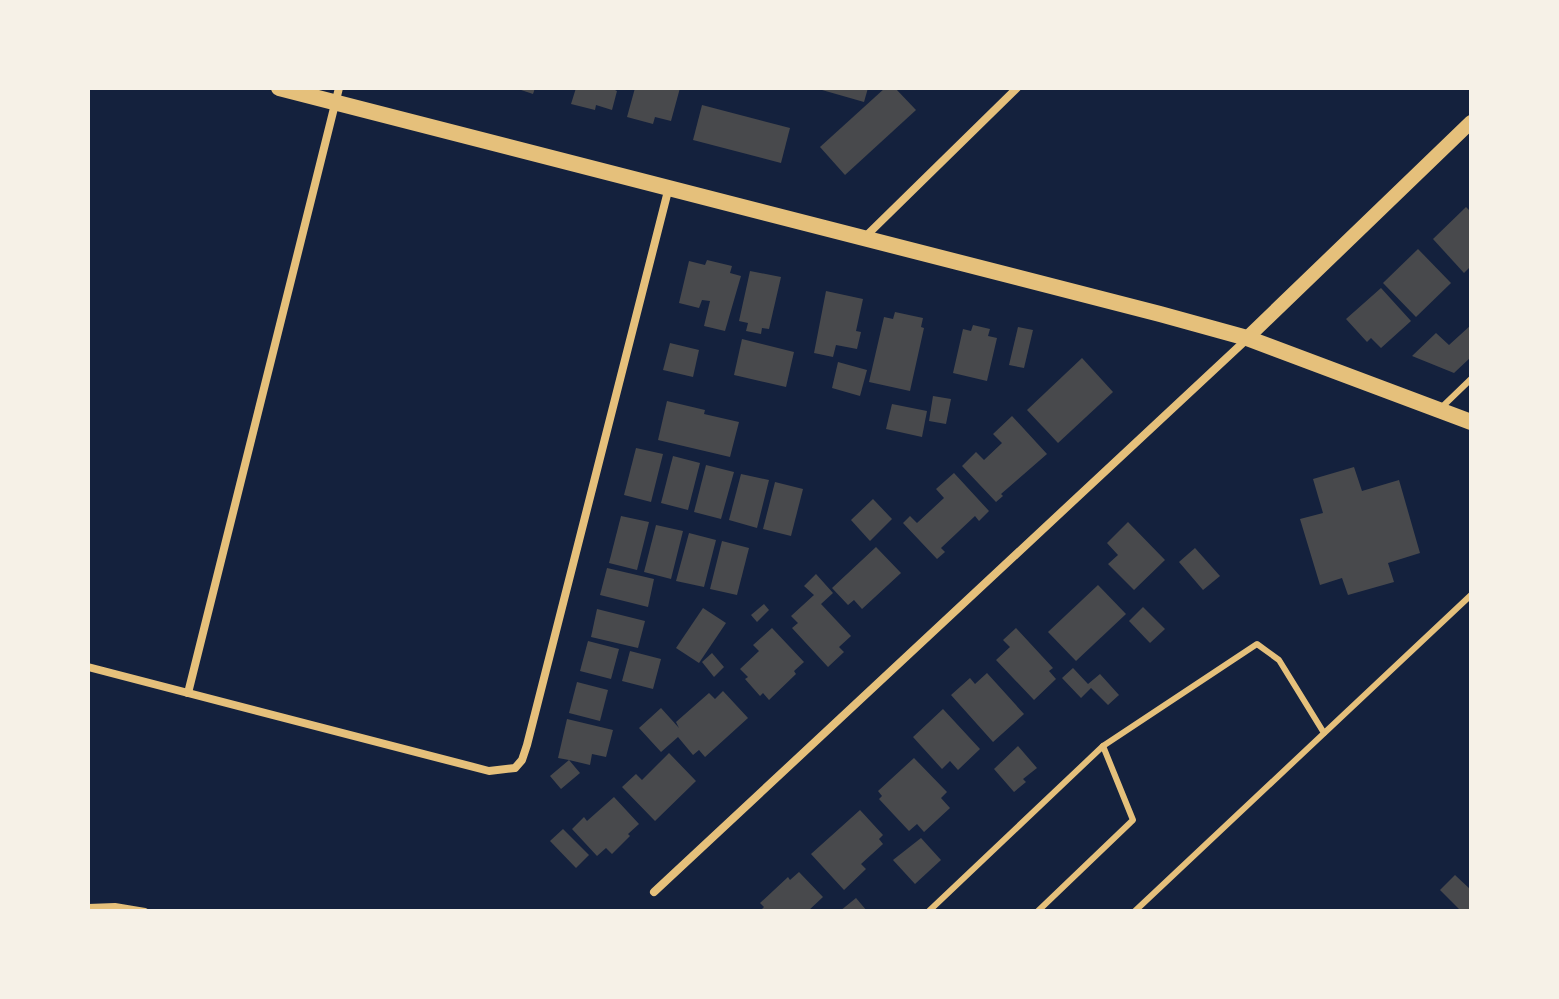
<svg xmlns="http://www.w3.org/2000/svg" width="1559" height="999" viewBox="0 0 1559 999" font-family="'Fira Sans',sans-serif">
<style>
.building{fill:#48494c}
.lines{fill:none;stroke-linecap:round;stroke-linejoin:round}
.service{stroke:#e5c07b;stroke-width:6}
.minor{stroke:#e5c07b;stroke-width:8}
.tertiary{stroke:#e5c07b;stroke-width:14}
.secondary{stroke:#e5c07b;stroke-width:16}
</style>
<rect width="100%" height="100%" fill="#14213d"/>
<g class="building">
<polygon points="515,88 535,88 533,94"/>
<polygon points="576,88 611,88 617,91 612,110 596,105 595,110 571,104"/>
<polygon points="635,88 680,88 671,121 655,117 653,124 627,117"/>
<polygon points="815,88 868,88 864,102"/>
<polygon points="885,88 895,88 916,110 845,175 820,147"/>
<polygon points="702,105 790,128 781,163 693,140"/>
<polygon points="1466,207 1471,212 1471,266 1464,273 1433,239"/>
<polygon points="1418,249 1451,283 1416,317 1383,283"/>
<polygon points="707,260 732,266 730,273 741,276 725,331 704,326 710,301 702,300 699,308 679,303 689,261 705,265"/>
<polygon points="750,271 781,277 769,329 762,328 761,334 746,331 748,323 739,321"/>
<polygon points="1381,288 1411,321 1381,348 1371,338 1367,342 1346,319"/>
<polygon points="826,291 863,299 856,331 861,332 857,349 836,345 833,357 814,353"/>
<polygon points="895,312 923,318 921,327 924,328 910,391 869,382 884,317 893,319"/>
<polygon points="973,325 990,329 988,336 997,338 987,381 953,373 963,329 971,331"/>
<polygon points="1471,325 1471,357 1454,373 1412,356 1436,333 1449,345"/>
<polygon points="1018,327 1033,330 1024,368 1009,365"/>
<polygon points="742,339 794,352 786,387 734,375"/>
<polygon points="670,343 699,350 693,377 663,370"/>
<polygon points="1082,358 1113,392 1058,443 1027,410"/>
<polygon points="838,362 867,370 860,396 832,388"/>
<polygon points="933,396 951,399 946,424 929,421"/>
<polygon points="667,401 705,410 704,414 739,422 730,457 658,440"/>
<polygon points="892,404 927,411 922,437 886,429"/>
<polygon points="1012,416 1047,454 1001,494 1003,496 996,502 962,466 976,452 984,460 1002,443 993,434"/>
<polygon points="636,448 663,454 651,502 624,495"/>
<polygon points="673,456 700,463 688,510 661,503"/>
<polygon points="706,465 734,472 721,519 694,512"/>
<polygon points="1354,467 1362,491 1399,480 1420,553 1388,563 1394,582 1348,595 1342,578 1320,585 1300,519 1323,513 1313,479"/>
<polygon points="954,473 989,511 979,521 975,516 941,548 945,552 937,559 903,523 910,516 917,523 944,498 936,489"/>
<polygon points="741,474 769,480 757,528 729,520"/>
<polygon points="775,482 803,489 791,536 763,529"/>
<polygon points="873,499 892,519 870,541 851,520"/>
<polygon points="621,516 649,522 637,570 609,563"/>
<polygon points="1128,522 1165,560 1134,590 1108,564 1118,555 1107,543"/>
<polygon points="656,525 683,531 671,579 644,572"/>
<polygon points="689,533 716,540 704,587 676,581"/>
<polygon points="722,541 749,548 737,595 710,589"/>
<polygon points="876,547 901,573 862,609 854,600 848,605 832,588"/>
<polygon points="1195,548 1220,576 1203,590 1179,562"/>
<polygon points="607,568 654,579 648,607 600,595"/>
<polygon points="816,574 833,593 821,604 851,636 839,647 844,652 828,667 792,628 798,623 791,616 814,595 804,586"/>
<polygon points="1098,585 1126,614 1076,661 1048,632"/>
<polygon points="764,604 769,610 757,622 751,615"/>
<polygon points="1143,607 1165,629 1150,643 1129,621"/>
<polygon points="703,608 726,623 699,663 676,648"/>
<polygon points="597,609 645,621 638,648 591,637"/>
<polygon points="772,628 804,662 794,671 796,674 769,700 763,693 760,696 745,679 748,677 740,669 759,651 753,645"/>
<polygon points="1016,628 1053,668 1049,671 1056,679 1034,700 996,660 1010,647 1003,640"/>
<polygon points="588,641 619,649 611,679 580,671"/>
<polygon points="630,651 661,659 653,689 622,681"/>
<polygon points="712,653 724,667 714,677 702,662"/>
<polygon points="1073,668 1088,684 1100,674 1119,695 1108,705 1091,688 1081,698 1062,678"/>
<polygon points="987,673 1024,714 993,742 951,695 970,678 975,684"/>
<polygon points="577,682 608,690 600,721 569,713"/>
<polygon points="723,691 748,718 705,757 699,750 693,755 678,737 661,752 639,728 661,708 679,728 676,722 709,693 715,699"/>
<polygon points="943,709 980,749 958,770 950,761 942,769 913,737"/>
<polygon points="567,719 613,730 606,757 592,754 590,765 569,760 580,773 561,789 550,776 569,760 558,758"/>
<polygon points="1018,746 1037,768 1023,779 1026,782 1014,792 994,769"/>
<polygon points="669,753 696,781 655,821 622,787 636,774 642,780"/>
<polygon points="914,758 947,792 941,798 950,808 924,832 917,824 909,831 879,799 882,796 878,791"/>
<polygon points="614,797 639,824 628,834 630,836 612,854 606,848 597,856 572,829 584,817 587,821"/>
<polygon points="860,810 883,835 879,839 883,844 861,864 866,869 844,890 811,854"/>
<polygon points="563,829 589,855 576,868 550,841"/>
<polygon points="921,838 941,860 915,884 893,860"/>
<polygon points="799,872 823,897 808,911 760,911 764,907 760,903 788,877 790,880"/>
<polygon points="1455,875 1471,890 1471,911 1461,911 1440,890"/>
<polygon points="856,898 867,911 840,911"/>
</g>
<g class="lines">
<g class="service">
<polyline points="1442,407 1471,379"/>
<polyline points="1103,746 1257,644 1279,660 1324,733"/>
<polyline points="88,907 115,906 145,911"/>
<polyline points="929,911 1103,746 1133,820 1038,911"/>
<polyline points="1135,911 1471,595"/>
</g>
<g class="minor">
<polyline points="865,237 1017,88"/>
<polyline points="88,667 489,771 515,768 522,760 527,745 669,187"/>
<polyline points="188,693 339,88"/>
<polyline points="654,892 1247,339"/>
</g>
<polyline class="tertiary" points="1247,338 1471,122"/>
<polyline class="secondary" points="279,88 1160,314 1247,338 1471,422"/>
</g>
<rect width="1559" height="999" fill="none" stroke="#f6f1e7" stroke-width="180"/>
</svg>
